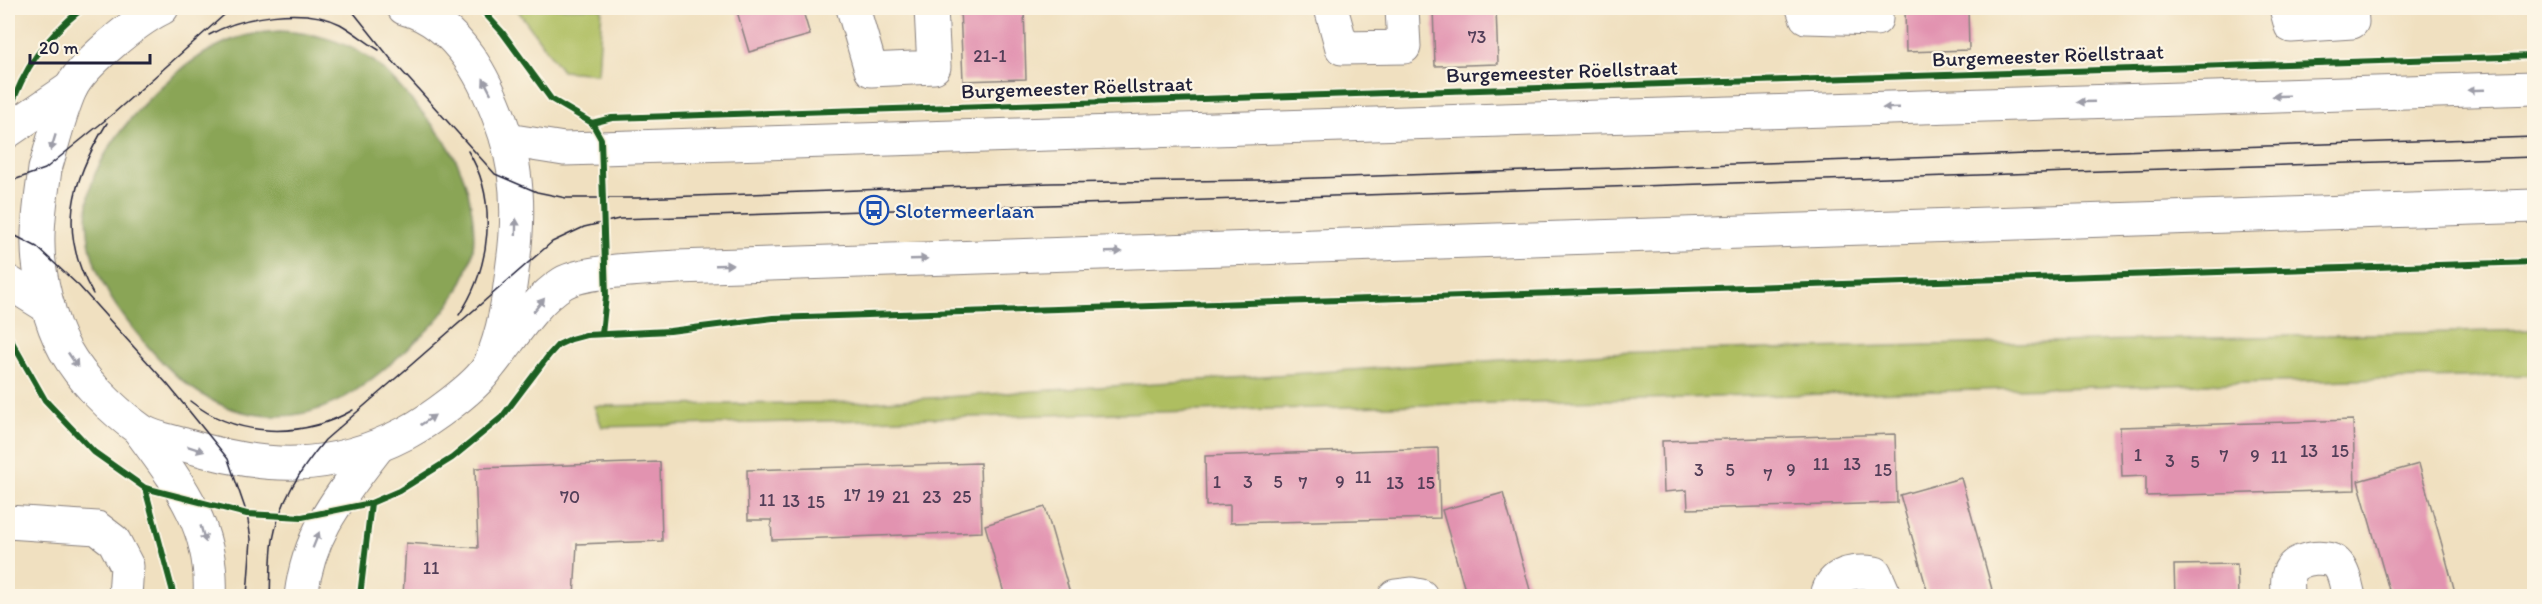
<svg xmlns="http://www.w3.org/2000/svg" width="2542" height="604" viewBox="0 0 2542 604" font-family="Itim,sans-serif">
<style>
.green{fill:#aebe61;stroke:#68704e;stroke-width:1.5}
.forest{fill:#8aa557;stroke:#566449;stroke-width:1.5}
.building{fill:#e293b0}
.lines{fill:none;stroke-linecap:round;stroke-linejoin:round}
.minor-casing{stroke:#89817e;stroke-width:35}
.major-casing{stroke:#89817e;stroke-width:35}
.minor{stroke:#fff;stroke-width:33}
.major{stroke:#fff;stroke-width:33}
.tram{stroke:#22223b;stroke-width:1.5}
.cycleway-casing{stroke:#fcf5e5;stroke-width:10}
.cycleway{stroke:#1b5e20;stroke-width:6}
.oneway{fill:#9c9ca7}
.labels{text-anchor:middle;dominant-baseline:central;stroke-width:4.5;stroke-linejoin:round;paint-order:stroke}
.number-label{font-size:18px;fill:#523e58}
.street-label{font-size:21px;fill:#22223b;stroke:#fcf5e5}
.transit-label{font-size:21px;fill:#164399;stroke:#fcf5e5;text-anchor:start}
</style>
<rect width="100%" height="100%" fill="#fcf5e5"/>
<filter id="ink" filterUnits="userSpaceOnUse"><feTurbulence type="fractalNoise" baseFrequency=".0167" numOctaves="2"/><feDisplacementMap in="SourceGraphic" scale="12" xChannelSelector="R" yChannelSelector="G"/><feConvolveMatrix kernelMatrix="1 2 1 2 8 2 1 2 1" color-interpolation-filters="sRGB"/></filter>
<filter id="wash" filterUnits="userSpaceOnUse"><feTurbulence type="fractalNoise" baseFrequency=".008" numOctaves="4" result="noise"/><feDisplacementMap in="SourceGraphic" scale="24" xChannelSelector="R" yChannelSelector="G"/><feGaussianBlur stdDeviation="1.35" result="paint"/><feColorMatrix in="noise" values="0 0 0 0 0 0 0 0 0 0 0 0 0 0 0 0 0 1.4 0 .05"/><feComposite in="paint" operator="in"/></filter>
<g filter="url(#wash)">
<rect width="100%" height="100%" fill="#f0e0c0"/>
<g class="green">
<polygon points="516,8 602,8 598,74 562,71"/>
<polygon points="2534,330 2534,375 602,427 594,406 871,402 1607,353"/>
</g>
<path class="forest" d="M 280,31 C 312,33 341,39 369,58 C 383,67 396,83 407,95 C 442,135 464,158 472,212 C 474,226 475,245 471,259 C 456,309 426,333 389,365 C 355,394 320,418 272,416 C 221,414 184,388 151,350 C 121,316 92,279 88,232 C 86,214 88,191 95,174 C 117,125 174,66 222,44 C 240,35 260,32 280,31 Z"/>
<g id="blocks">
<g class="building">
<polygon points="736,8 802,8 810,35 749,52"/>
<polygon points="960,8 1024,8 1026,79 963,81"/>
<polygon points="1433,8 1496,8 1498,64 1435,66"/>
<polygon points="1905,8 1968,8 1969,50 1906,52"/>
<polygon points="2353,420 2355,490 2146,496 2146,476 2122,477 2120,427"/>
<polygon points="1895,434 1897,503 1688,509 1687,490 1664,492 1662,441"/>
<polygon points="1438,448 1440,518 1230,523 1230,505 1206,506 1205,456"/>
<polygon points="660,462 662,541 577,544 574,597 403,597 406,543 478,548 475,468"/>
<polygon points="980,463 982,532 772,540 771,520 748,520 747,470"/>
<polygon points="2419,464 2446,559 2456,597 2391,597 2358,481"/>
<polygon points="1961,478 1984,560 1994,597 1929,597 1914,544 1900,495"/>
<polygon points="1503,493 1532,597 1467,597 1442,510"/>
<polygon points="1045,507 1071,597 1005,597 985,525"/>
<polygon points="2237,564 2238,597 2175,597 2174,565"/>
</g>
</g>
</g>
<g filter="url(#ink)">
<use href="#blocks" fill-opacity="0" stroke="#89817e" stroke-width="1.5"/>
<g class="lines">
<g class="minor-casing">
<g id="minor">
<polyline points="853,8 871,70 934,67 931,8"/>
<polyline points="1331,8 1342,48 1404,47 1402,8"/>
<polyline points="1803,8 1806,17 1876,19 1876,8"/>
<polyline points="2286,8 2291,26 2352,22 2351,8"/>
<polyline points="507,140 564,149 600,148 2534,88"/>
<path d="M 490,365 C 512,338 534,301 563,283 C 585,270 650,269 677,267 L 2534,206"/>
<polyline points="8,522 97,528 114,541 127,566 125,596"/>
<polyline points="1395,596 1411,594 1421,596"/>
<path d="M 1827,596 C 1832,573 1853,570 1875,573 L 1885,596"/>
<path d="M 2288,596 C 2288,588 2286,576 2291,569 C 2299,557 2330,554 2338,565 C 2345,573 2346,587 2349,596"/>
</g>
</g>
<g class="major-casing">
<g id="major">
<path d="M 162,8 C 137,20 81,65 70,90 C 59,115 53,143 45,169 C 42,194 37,220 38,245 C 38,276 50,323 65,350 C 82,380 111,409 139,429 C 151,438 171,441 185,445 C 265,470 331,472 406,433 C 427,422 480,385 490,364 C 504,333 509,297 513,263 C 519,220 519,176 505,134 C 488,83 460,23 404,8"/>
<polyline points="8,131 71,88"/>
<polyline points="8,282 48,307"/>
<path d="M 140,431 C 179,484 214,527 210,596"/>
<path d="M 301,596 C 309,532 339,498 377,448"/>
</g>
</g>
<use href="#minor" class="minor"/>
<use href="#major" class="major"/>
<g class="tram">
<polyline points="350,8 390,58 495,174 537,192 566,198 637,198 1050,183 1258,180 2534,137"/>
<path d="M 209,35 C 242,16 304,6 340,24 C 354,32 366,42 379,50"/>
<polyline points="8,182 45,169 114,113 232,8"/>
<polyline points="8,232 37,247 79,286 168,385 228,459 247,514 251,539 247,596"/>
<path d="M 93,294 C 57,231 71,181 107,123"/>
<path d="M 459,315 C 490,269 499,201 468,151"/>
<path d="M 190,401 C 237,438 302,439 353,410"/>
<path d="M 270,596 C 271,578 270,558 273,540 C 280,501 300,470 325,440 L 552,242 L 584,227 L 619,219 L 2534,157"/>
</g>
<g class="cycleway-casing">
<g id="cycleway">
<polyline points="480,8 502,32 551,99 592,123 601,139 606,296 602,334"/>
<path d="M 8,115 C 24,67 44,39 83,8"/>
<polyline points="592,123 612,118 2534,56"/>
<polyline points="8,335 45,400 94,452 145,488 247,514 302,517 371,503 399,491 452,458 502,417 549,355 558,345 571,339 586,335 670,331 773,318 2534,262"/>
<polyline points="145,488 174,596"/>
<polyline points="360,596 371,503"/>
</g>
</g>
<use href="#cycleway" class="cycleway"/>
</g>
<defs><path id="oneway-solid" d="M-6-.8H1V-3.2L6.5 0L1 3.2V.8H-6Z" transform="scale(1.5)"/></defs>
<g class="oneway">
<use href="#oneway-solid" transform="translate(487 86) rotate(-117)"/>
<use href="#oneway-solid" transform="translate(2476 90) rotate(178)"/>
<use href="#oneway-solid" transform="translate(2281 96) rotate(178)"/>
<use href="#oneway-solid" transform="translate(2086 102) rotate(178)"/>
<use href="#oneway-solid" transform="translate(1891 108) rotate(178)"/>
<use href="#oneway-solid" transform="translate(53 143) rotate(107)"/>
<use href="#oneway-solid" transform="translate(516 227) rotate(-89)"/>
<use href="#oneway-solid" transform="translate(1114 252) rotate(-2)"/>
<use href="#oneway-solid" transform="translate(919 259) rotate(-2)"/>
<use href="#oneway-solid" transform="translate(724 265) rotate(-2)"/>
<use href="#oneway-solid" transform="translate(539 305) rotate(-51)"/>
<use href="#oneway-solid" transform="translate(73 360) rotate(56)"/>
<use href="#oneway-solid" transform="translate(428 420) rotate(-34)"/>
<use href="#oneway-solid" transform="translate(196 449) rotate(18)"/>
<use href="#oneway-solid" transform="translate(203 534) rotate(74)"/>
<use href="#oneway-solid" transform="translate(316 540) rotate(-68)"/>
</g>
</g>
<defs>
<g id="bus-ring" transform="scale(1.5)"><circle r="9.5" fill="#fcf5e5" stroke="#1a4fb4" stroke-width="1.5"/><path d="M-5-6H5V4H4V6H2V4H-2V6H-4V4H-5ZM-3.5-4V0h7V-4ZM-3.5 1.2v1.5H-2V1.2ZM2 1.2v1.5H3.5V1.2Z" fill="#1a4fb4"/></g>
</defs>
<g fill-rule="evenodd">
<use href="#bus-ring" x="874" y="210"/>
</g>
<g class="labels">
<g class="number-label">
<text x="1477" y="37">73</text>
<text x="990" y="56">21-1</text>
<text x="2309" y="451">13</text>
<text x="2340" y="451">15</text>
<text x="2138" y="455">1</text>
<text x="2224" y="456">7</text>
<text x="2255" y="456">9</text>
<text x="2279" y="457">11</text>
<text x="2170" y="461">3</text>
<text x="2195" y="462">5</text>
<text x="1821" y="464">11</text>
<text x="1852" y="464">13</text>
<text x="1699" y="470">3</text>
<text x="1730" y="470">5</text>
<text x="1791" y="470">9</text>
<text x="1883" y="470">15</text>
<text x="1768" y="475">7</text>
<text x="1363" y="477">11</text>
<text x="1217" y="482">1</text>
<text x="1248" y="482">3</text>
<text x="1278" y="482">5</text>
<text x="1340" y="482">9</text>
<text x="1303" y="483">7</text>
<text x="1395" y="483">13</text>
<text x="1426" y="483">15</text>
<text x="852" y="495">17</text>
<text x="876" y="496">19</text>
<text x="570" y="497">70</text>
<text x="901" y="497">21</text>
<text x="932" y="497">23</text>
<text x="962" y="497">25</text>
<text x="767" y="500">11</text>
<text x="791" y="501">13</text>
<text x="816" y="502">15</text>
<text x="431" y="568">11</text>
</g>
<g class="street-label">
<text transform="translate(2048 55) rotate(-2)">Burgemeester Röellstraat</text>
<text transform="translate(1562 71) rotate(-2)">Burgemeester Röellstraat</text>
<text transform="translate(1077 87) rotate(-2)">Burgemeester Röellstraat</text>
</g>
<g class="transit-label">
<text x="895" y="210">Slotermeerlaan</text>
</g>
</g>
<rect width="2542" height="604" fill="none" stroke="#fcf5e5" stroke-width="30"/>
<path d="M30 54v9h120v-9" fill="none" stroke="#22223b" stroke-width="3"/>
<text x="39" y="54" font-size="18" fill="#22223b" stroke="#fcf5e5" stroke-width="4.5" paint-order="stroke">20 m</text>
</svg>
